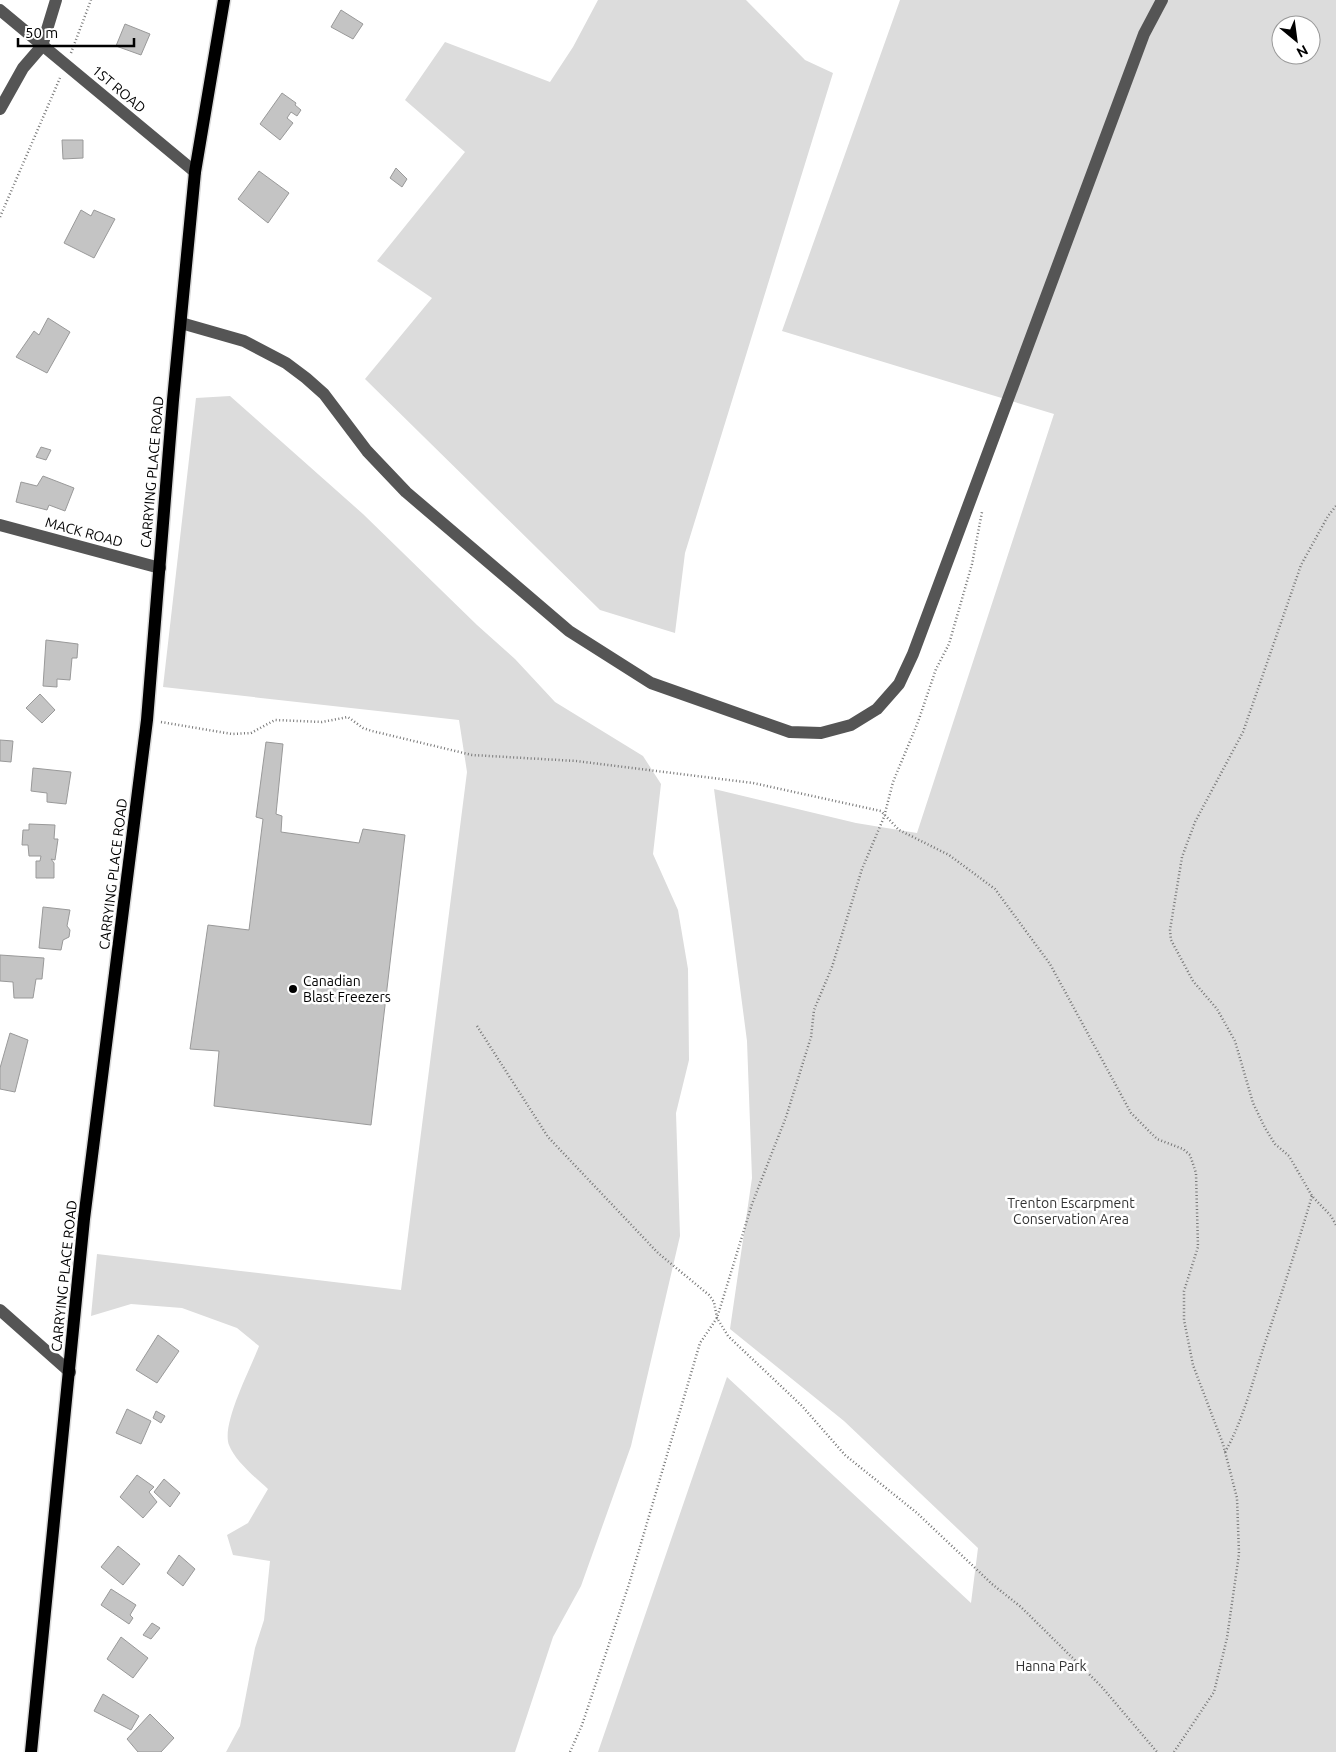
<svg xmlns="http://www.w3.org/2000/svg" width="1336" height="1752" viewBox="0 0 1336 1752" font-family="Ubuntu,sans-serif">
<style>
.green{fill:#dcdcdc;fill-rule:evenodd}
.building{fill:#c4c4c4;stroke:#999}
.lines{fill:none;stroke-linecap:round;stroke-linejoin:round}
.major-casing{stroke:#dbdbdb;stroke-width:15}
.path{stroke:#777;stroke-width:2.5;stroke-dasharray:1 2.5;stroke-linecap:butt}
.minor{stroke:#555;stroke-width:12}
.major{stroke:#000;stroke-width:12}
.poi-dot{fill:#000;stroke:#fff;stroke-width:2}
.labels{text-anchor:middle;dominant-baseline:central;stroke-width:5;stroke-linejoin:round;paint-order:stroke}
.street-label{font-size:14px;fill:#000;stroke:#fff}
.poi-label{font-size:14px;fill:#000;stroke:#fff;text-anchor:start}
.park-label{font-size:14px;fill:#333;stroke:#fff}
</style>
<rect width="100%" height="100%" fill="#fff"/>
<g class="green">
<polygon points="598,0 746,0 805,60 833,73 685,553 675,633 600,610 365,379 432,298 377,261 465,152 405,100 445,42 550,82 573,47"/>
<path d="M 900,0 L 1336,0 L 1336,1752 L 598,1752 L 727,1377 L 971,1603 L 978,1548 L 844,1421 L 730,1329 L 752,1178 L 747,1041 L 714,789 L 856,823 L 917,833 L 1054,414 L 782,331 ZM 1281,25 L 1311,25 L 1311,55 L 1281,55 Z"/>
<path d="M 230,396 L 363,514 L 477,625 L 515,659 L 555,702 L 643,756 L 661,784 L 653,854 L 678,910 L 688,969 L 689,1060 L 676,1113 L 680,1236 L 631,1446 L 581,1586 L 553,1637 L 515,1752 L 226,1752 L 240,1726 L 255,1648 L 264,1620 L 270,1561 L 233,1555 L 227,1535 L 248,1523 L 268,1489 C 256,1478 235,1461 229,1445 C 221,1424 251,1368 259,1346 L 237,1328 L 182,1308 L 131,1304 L 91,1316 L 97,1254 L 401,1290 L 467,772 L 459,720 L 163,687 L 196,398 Z"/>
</g>
<g class="building">
<polygon points="341,10 363,24 353,39 331,27"/>
<polygon points="125,24 150,34 141,55 116,46"/>
<polygon points="282,93 296,103 295,105 301,110 297,116 291,112 287,118 293,123 280,140 260,124"/>
<polygon points="62,140 83,140 83,158 63,159"/>
<polygon points="396,168 407,179 402,187 390,178"/>
<polygon points="259,171 289,193 268,223 238,199"/>
<polygon points="81,210 91,216 94,210 115,219 94,258 64,243"/>
<polygon points="48,318 70,332 47,373 16,357 34,331 39,335"/>
<polygon points="41,447 51,450 46,460 36,457"/>
<polygon points="43,476 74,488 65,511 49,505 47,510 16,502 21,482 37,486"/>
<polygon points="46,640 78,644 77,658 72,658 70,680 57,679 57,687 43,686"/>
<polygon points="40,694 55,710 42,723 26,708"/>
<polygon points="0,740 13,741 11,762 0,761"/>
<polygon points="266,742 283,744 276,814 282,816 281,832 359,843 363,829 405,835 371,1125 214,1106 219,1051 190,1049 208,925 249,930 263,819 256,817"/>
<polygon points="33,768 71,772 66,804 47,802 47,793 31,791"/>
<polygon points="29,824 55,825 54,839 58,839 55,860 51,859 54,863 54,878 36,878 36,861 40,861 41,856 29,856 28,845 22,845 23,830 29,830"/>
<polygon points="43,907 70,910 67,926 70,930 69,937 63,940 61,950 39,948"/>
<polygon points="0,955 44,958 42,979 36,979 33,998 14,998 13,982 0,981"/>
<polygon points="10,1033 28,1040 15,1092 0,1089 0,1068"/>
<polygon points="158,1335 179,1351 157,1383 136,1370"/>
<polygon points="127,1409 151,1421 141,1444 116,1433"/>
<polygon points="156,1411 165,1416 161,1423 153,1418"/>
<polygon points="137,1475 154,1487 149,1492 157,1502 143,1518 120,1497"/>
<polygon points="164,1479 180,1493 170,1507 154,1492"/>
<polygon points="118,1546 140,1564 123,1585 101,1567"/>
<polygon points="179,1555 195,1569 183,1586 167,1573"/>
<polygon points="111,1589 136,1605 130,1615 133,1618 129,1624 101,1605"/>
<polygon points="152,1623 160,1628 151,1639 143,1635"/>
<polygon points="121,1637 148,1658 133,1678 107,1659"/>
<polygon points="103,1694 139,1716 131,1730 94,1711"/>
<polygon points="150,1714 174,1738 161,1752 138,1752 127,1739"/>
</g>
<g class="lines">
<g class="major-casing">
<polyline id="major" points="31,1752 84,1219 147,720 173,400 195,172 224,0"/>
</g>
<g class="path">
<polyline points="71,53 91,0"/>
<polyline points="0,217 60,78"/>
<polyline points="1336,506 1328,516 1301,565 1243,732 1195,822 1182,857 1170,930 1171,940 1193,981 1217,1009 1235,1041 1253,1103 1265,1128 1275,1144 1289,1156 1312,1196 1331,1216 1336,1225"/>
<polyline points="161,722 232,734 251,733 275,720 322,722 348,717 363,728 372,731 472,755 576,761 753,783 881,811 899,830 949,855 995,889 1050,964 1131,1113 1157,1139 1183,1149 1190,1155 1196,1173 1198,1247 1184,1291 1184,1320 1193,1365 1223,1444 1237,1498 1239,1554 1227,1638 1214,1692 1174,1752"/>
<polyline points="477,1026 548,1137 658,1253 709,1295 714,1302 717,1318 728,1336 802,1406 845,1455 917,1513 992,1584 1021,1607 1101,1686 1157,1752"/>
<path d="M 1225,1452 C 1242,1423 1253,1381 1263,1349 C 1280,1298 1297,1247 1312,1196"/>
<polyline points="570,1752 582,1725 629,1584 700,1343 717,1318 752,1204 786,1117 811,1037 814,1010 832,967 862,869 884,817 893,782 918,722 936,669 949,644 972,564 982,512"/>
</g>
<g class="minor">
<polyline points="0,10 195,172"/>
<polyline points="0,109 23,68 42,46 56,0"/>
<polyline points="181,323 244,341 286,363 306,378 324,394 367,451 406,492 569,631 651,683 790,732 821,733 851,725 877,709 899,684 913,654 1144,34 1162,0"/>
<polyline points="0,525 160,568"/>
<polyline points="0,1310 70,1372"/>
</g>
<use href="#major" class="major"/>
</g>
<circle class="poi-dot" cx="293" cy="989" r="5"/>
<g class="labels">
<g class="street-label">
<text transform="translate(119 89) rotate(40)">1ST ROAD</text>
<text transform="translate(152 472) rotate(-85)">CARRYING PLACE ROAD</text>
<text transform="translate(84 532) rotate(15)">MACK ROAD</text>
<text transform="translate(113 874) rotate(-83)">CARRYING PLACE ROAD</text>
<text transform="translate(64 1276) rotate(-84)">CARRYING PLACE ROAD</text>
</g>
<g class="poi-label">
<text x="303" y="981">Canadian<tspan x="303" dy="16">Blast Freezers</tspan></text>
</g>
<g class="park-label">
<text x="1071" y="1203">Trenton Escarpment<tspan x="1071" dy="16">Conservation Area</tspan></text>
<text x="1051" y="1666">Hanna Park</text>
</g>
</g>
<g transform="translate(1296 40) rotate(151)"><circle r="24" fill="#ffffff" stroke="#999999"/>
<path d="M0-4L9 19L0 12L-9 19Z" fill="#000000"/>
<text y="-8" font-size="14" font-weight="bold" text-anchor="middle" fill="#000000">N</text>
</g>
<path d="M18 38v8h116v-8" fill="none" stroke="#000000" stroke-width="2.5"/>
<text x="25" y="38" font-size="15" fill="#000000" stroke="#ffffff" stroke-width="4" paint-order="stroke">50 m</text>
</svg>
